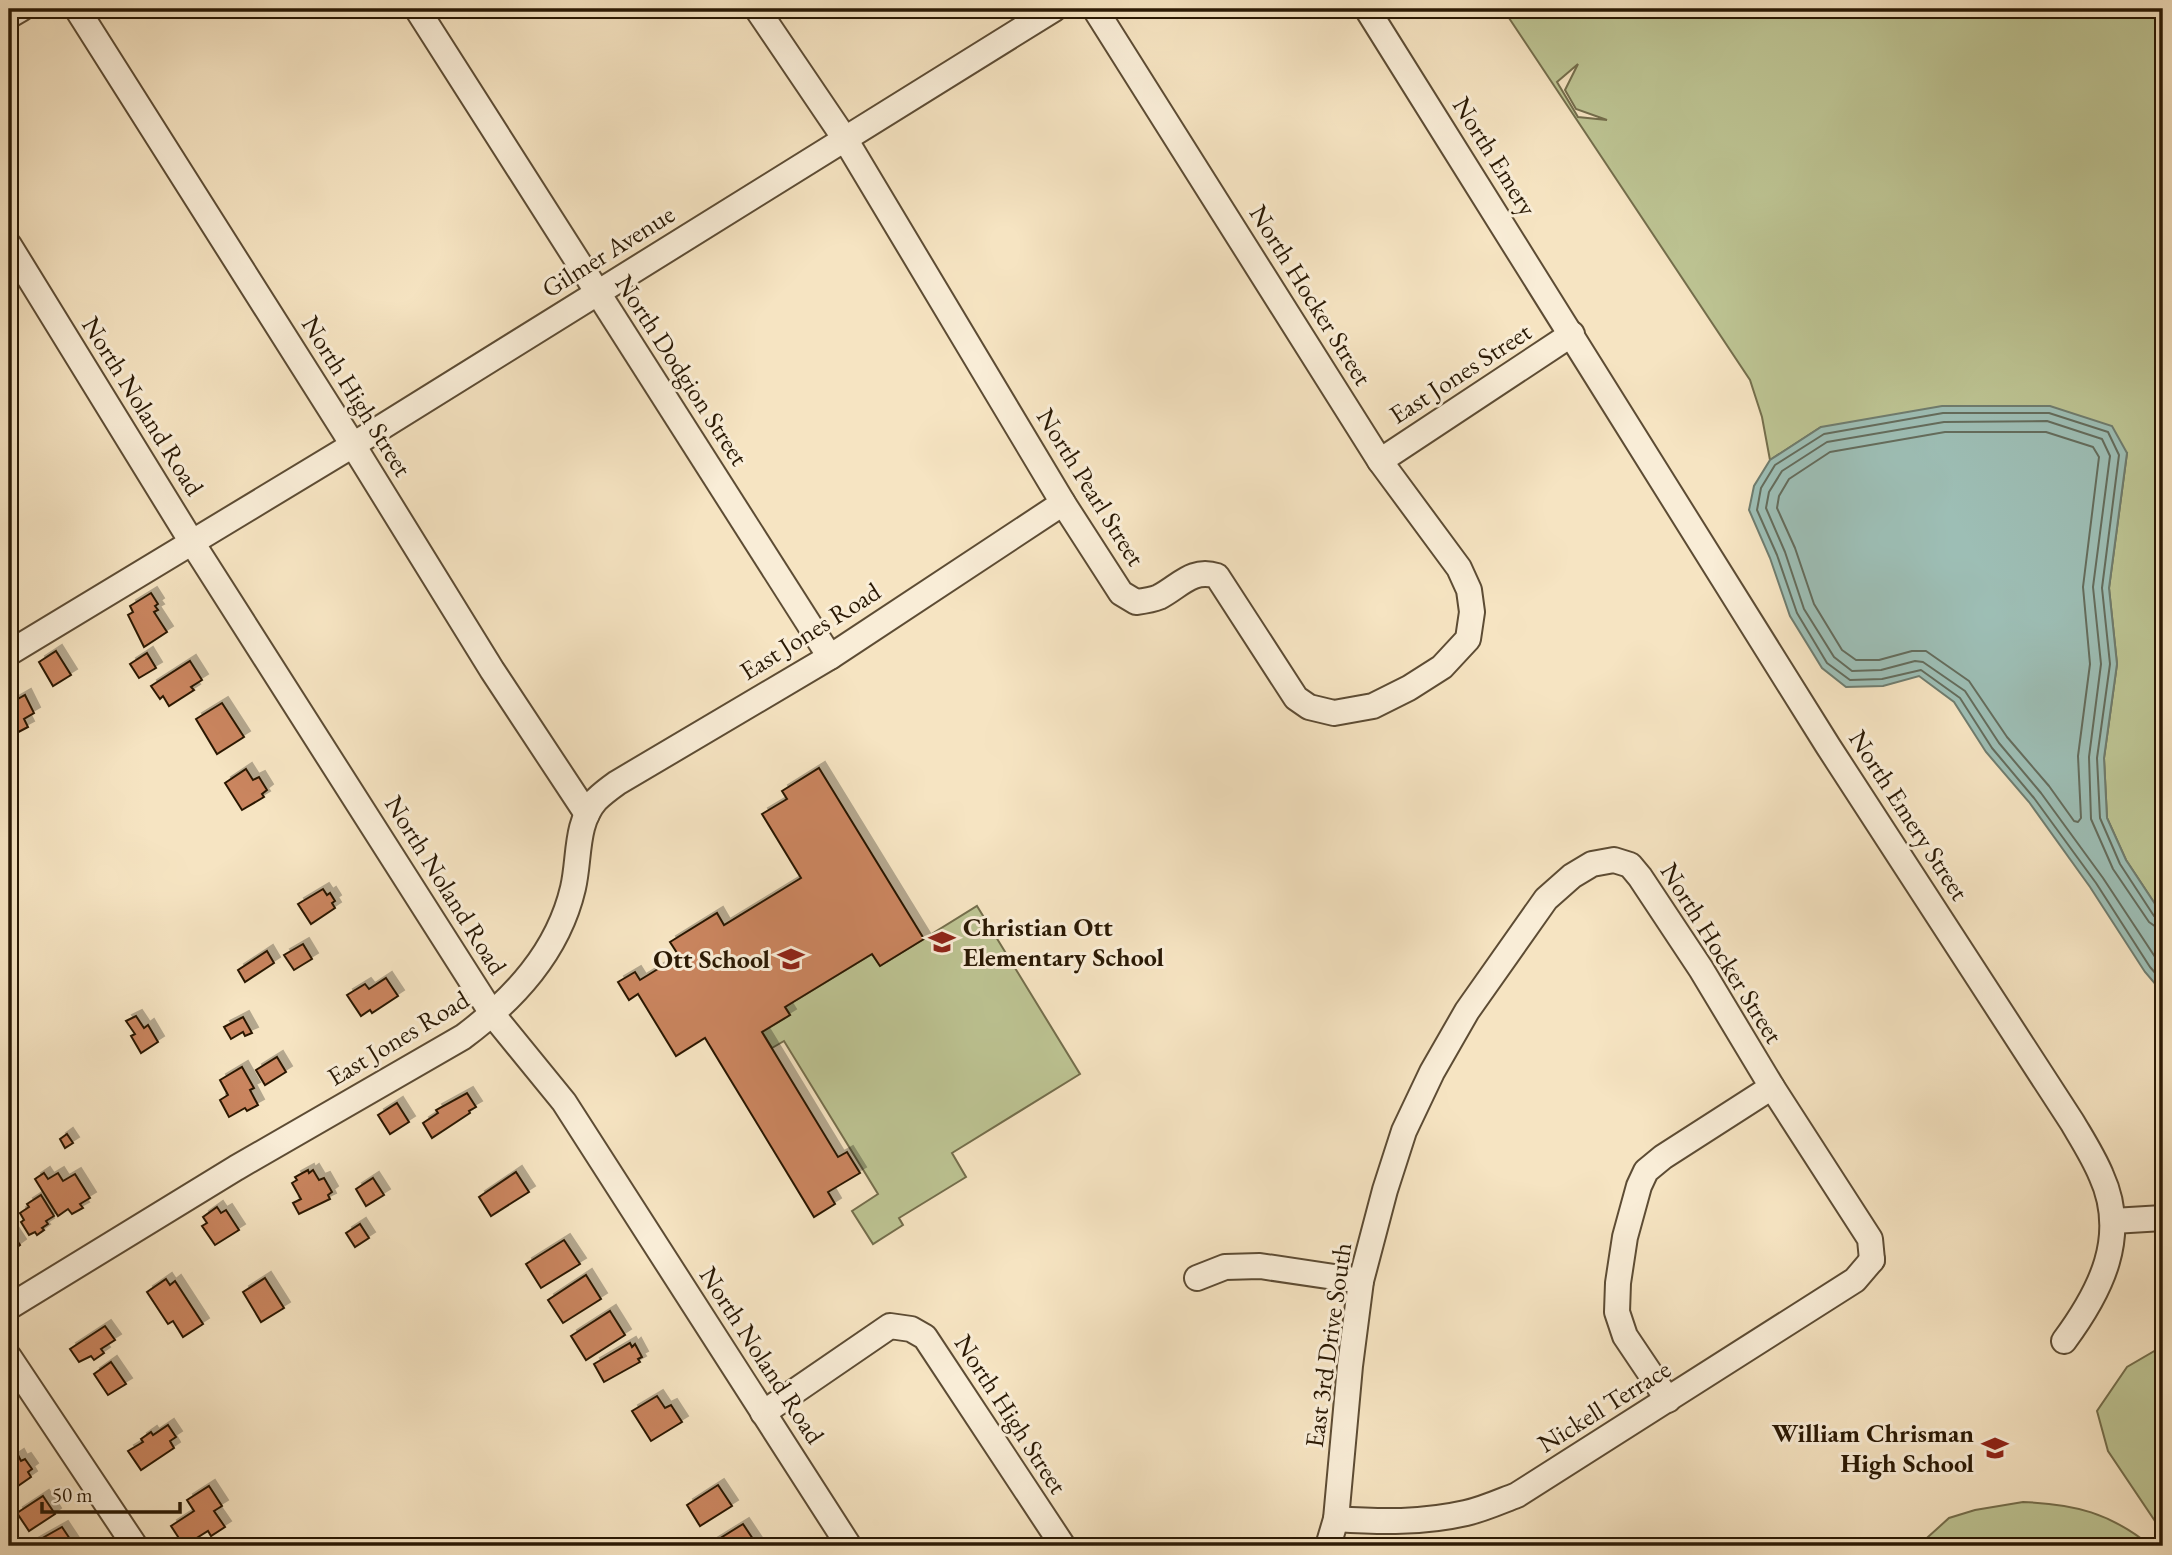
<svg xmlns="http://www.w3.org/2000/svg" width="2172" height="1555" viewBox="0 0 2172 1555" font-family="'EB Garamond',serif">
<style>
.green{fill:#bdc493;stroke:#746e4c;stroke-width:2;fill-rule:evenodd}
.water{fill:#9dbeb5;stroke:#6f7c6e;stroke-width:2}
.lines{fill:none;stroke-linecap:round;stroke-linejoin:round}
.shore{stroke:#646c5c;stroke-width:2}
.building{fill:#ca855f;stroke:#2a1904;stroke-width:2;filter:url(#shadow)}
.minor-casing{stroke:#5d4c34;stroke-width:28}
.minor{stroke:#f9edd7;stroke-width:24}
.labels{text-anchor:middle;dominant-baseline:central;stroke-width:6;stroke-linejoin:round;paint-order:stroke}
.street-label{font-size:26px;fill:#2a1904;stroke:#f9edd7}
.poi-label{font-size:26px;font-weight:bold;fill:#2a1904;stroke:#f9edd7;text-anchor:end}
</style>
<defs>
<filter id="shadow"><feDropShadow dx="6" dy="-6" stdDeviation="0" flood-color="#0004"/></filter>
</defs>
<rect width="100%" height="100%" fill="#f6e4c2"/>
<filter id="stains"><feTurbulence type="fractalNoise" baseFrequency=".00286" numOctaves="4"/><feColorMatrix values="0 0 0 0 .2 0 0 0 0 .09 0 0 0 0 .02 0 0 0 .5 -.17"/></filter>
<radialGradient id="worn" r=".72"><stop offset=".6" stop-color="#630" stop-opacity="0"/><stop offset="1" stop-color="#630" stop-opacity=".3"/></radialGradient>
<g class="green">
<path d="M 1503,9 L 2163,9 L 2163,916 L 2126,860 L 2107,818 L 2104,758 L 2117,664 L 2109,588 L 2127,453 L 1821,427 L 1770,460 L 1762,417 L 1750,380 ZM 1578,64 L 1565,90 L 1576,109 L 1607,120 L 1578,117 L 1557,82 Z"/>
<polygon points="977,906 1080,1074 952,1153 966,1177 899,1218 903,1225 873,1244 852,1211 878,1194 784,1041 772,1048 762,1032 790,1015 785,1007 872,954 880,966"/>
<polygon points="2163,1346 2163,1533 2108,1451 2097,1411 2127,1367"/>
<path d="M 2023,1502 C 2075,1504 2110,1513 2151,1546 L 1918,1546 L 1949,1518 L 1975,1510 Z"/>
</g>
<polygon class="water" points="1942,406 2050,406 2112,426 2127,453 2109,588 2117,664 2104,758 2107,818 2126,860 2163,916 2163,993 2145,972 2090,887 2029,802 1986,752 1954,702 1919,676 1883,686 1846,687 1822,668 1790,616 1770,558 1749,510 1754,486 1770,460 1821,427"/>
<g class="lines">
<g class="shore">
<polygon points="1945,432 2046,432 2093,447 2099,457 2083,587 2090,664 2078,756 2081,818 2078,822 2074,821 2049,786 2007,737 1969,681 1926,651 1912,651 1879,660 1856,660 1842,650 1814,604 1795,548 1777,508 1779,496 1789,479 1830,452"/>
<polyline points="2163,919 2154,916 2120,864 2100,818 2097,758 2110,664 2102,588 2119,455 2108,432 2049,413 1943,413 1824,434 1775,465 1761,488 1757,510 1777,555 1797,613 1827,663 1850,680 1882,679 1921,670 1960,698 1992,748 2034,798 2096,883 2150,967 2163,982"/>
<polyline points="2163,928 2156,927 2149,922 2113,869 2091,819 2089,757 2101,664 2093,587 2110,456 2102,439 2047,421 1944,422 1827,442 1782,471 1769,492 1766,508 1785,552 1804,609 1834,657 1852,671 1881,670 1915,661 1923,662 1965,691 1999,743 2041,793 2103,878 2163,969"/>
</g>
</g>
<g class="building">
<polygon points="151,593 158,604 155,606 158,610 154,612 167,632 144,647 128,615 133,612 130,606"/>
<polygon points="56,651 71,675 53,686 39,662"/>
<polygon points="147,653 156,668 139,678 130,664"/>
<polygon points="190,661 202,680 191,687 194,690 169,706 163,696 160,699 151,686"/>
<polygon points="25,695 34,713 24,719 28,727 9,737 9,704"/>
<polygon points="222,703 244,737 217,754 196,719"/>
<polygon points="819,768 924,939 880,966 872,954 785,1007 790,1015 762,1032 838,1157 847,1152 860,1173 828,1192 835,1204 814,1217 705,1038 676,1056 638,994 629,1000 618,982 635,972 640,980 679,956 670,942 717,913 724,925 801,878 762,814 787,799 782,791"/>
<polygon points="246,769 253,780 259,777 267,790 262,794 264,797 242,810 225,783"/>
<polygon points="323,889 327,895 330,893 335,901 332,903 335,908 311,924 298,904"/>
<polygon points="303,944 312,959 294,970 284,955"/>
<polygon points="267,951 274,963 245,982 238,970"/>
<polygon points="386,978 398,996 372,1013 370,1010 361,1016 347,995 365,984 369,989"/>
<polygon points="136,1016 144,1028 148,1025 158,1042 141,1053 131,1036 135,1034 126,1021"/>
<polygon points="243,1017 252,1033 245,1036 243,1032 231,1039 224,1027"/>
<polygon points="277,1057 286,1072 265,1085 256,1070"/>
<polygon points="242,1067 254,1088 250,1090 258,1105 247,1111 245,1108 229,1117 220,1100 228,1095 220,1080"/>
<polygon points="467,1093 476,1107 469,1111 470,1113 432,1138 423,1123 438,1113 436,1110"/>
<polygon points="397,1103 409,1122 390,1134 378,1115"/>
<polygon points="67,1134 73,1143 65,1148 60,1139"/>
<polygon points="308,1170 309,1173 313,1170 319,1180 324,1178 332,1192 328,1195 330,1199 299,1214 293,1203 301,1199 292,1183 297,1180 295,1177"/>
<polygon points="516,1172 529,1192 491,1216 479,1197"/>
<polygon points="44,1173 48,1179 58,1173 63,1181 75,1174 90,1198 80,1204 83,1208 72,1214 68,1209 58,1216 35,1179"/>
<polygon points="373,1178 384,1195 366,1206 356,1189"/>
<polygon points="41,1195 54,1216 46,1221 48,1224 42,1228 44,1230 37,1235 35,1232 29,1235 21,1222 24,1220 20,1213 29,1207 27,1204"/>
<polygon points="217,1207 221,1213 226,1210 239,1230 215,1245 202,1226 207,1223 203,1217"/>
<polygon points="360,1224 369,1238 355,1247 346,1233"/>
<polygon points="9,1228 20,1245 9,1253"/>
<polygon points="564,1240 580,1264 541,1288 526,1264"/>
<polygon points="586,1275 601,1299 563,1323 548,1300"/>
<polygon points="265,1278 284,1308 261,1322 243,1292"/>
<polygon points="166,1279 170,1285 175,1281 203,1324 183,1337 173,1321 168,1324 147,1292"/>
<polygon points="610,1311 625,1335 586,1360 571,1336"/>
<polygon points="105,1326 115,1340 101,1349 104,1353 94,1360 91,1356 79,1362 70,1349"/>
<polygon points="630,1343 632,1347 635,1344 642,1357 638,1359 640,1362 604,1382 594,1364"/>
<polygon points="111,1362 126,1384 108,1395 94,1374"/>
<polygon points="657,1396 665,1408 671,1405 682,1422 651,1441 632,1411"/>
<polygon points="168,1425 176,1437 170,1441 174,1448 141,1470 128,1451 143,1442 141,1439 151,1432 153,1435"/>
<polygon points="18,1455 21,1461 25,1459 32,1469 28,1472 31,1477 15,1488 9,1479 9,1461"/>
<polygon points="718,1485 732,1506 700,1526 687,1505"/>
<polygon points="209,1486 222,1506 214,1511 225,1527 211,1536 208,1531 184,1546 171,1526 194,1511 187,1500"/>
<polygon points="43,1496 55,1514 29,1531 17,1513"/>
<polygon points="743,1524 757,1545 713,1546 711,1544"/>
<polygon points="62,1527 74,1545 72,1546 33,1546 32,1544"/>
</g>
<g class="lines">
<g class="minor-casing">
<g id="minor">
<polyline points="77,9 353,445 492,670 587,814"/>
<polyline points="417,9 830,657"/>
<path d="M 757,9 L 845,139 L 1063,503 L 1121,593 L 1136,602 C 1144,601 1152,600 1159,597 C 1180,586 1192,568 1217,576 L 1296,698 L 1309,707 L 1334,713 L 1373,706 L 1409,688 L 1442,667 L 1468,639 L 1472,612 L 1469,590 L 1459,568 L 1380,461 L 1095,9"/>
<path d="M 1367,9 L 1828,746 L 2072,1122 C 2082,1139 2093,1156 2101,1175 C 2129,1236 2101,1291 2064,1341"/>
<polyline points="9,16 21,9"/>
<polyline points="9,245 193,544 493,1015 564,1102 849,1546"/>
<polyline points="1380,461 1572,334"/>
<polyline points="9,653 353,445 1054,9"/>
<polyline points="2113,1221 2163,1218"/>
<polyline points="1197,1278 1225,1267 1260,1266 1361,1281"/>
<path d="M 9,1307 L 236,1168 L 463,1037 C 514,999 558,952 573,888 C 580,858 575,824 596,800 C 602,794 610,788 617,783 L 830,657 L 1063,503"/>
<polyline points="9,1357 135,1546"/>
<polyline points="1668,1400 1625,1336 1617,1312 1618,1283 1625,1237 1639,1186 1646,1171 1663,1157 1772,1087"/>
<polyline points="763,1413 890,1326 911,1329 925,1337 1063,1546"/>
<path d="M 1336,1519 C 1381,1522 1422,1523 1466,1513 C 1484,1509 1501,1501 1517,1495 L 1855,1280 L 1872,1260"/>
<polyline points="1328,1546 1336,1519 1350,1366 1361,1281 1385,1190 1404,1131 1432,1072 1467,1011 1546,899 1572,876 1592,864 1614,860 1630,865 1640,877 1701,969 1772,1087 1870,1239 1872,1260"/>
</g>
</g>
<use href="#minor" class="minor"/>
</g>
<defs>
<g id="school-bare" transform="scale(2.1)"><path d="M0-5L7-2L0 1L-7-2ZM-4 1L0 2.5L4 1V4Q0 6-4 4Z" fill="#8f2418" stroke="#f9edd7" stroke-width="2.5" paint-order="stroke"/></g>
</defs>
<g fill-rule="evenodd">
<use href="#school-bare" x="942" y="942"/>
<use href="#school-bare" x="791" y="959"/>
<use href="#school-bare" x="1995" y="1448"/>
</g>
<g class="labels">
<g class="street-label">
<text transform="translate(1495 156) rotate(58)">North Emery</text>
<text transform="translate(608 251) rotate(-32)">Gilmer Avenue</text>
<text transform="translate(1311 295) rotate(58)">North Hocker Street</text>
<text transform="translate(682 370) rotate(57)">North Dodgion Street</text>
<text transform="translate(1460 373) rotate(-33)">East Jones Street</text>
<text transform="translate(357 396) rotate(58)">North High Street</text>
<text transform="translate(143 406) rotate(58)">North Noland Road</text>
<text transform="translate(1091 487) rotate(58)">North Pearl Street</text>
<text transform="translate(810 631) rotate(-32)">East Jones Road</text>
<text transform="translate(1909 815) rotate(57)">North Emery Street</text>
<text transform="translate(446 885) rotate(58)">North Noland Road</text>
<text transform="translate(1722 953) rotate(58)">North Hocker Street</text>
<text transform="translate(398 1038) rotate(-31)">East Jones Road</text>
<text transform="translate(1328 1345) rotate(-82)">East 3rd Drive South</text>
<text transform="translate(762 1355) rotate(57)">North Noland Road</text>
<text transform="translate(1604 1406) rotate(-32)">Nickell Terrace</text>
<text transform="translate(1011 1414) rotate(57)">North High Street</text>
</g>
<g class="poi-label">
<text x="963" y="927" text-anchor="start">Christian Ott<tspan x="963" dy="30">Elementary School</tspan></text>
<text x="770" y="959">Ott School</text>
<text x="1974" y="1433">William Chrisman<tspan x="1974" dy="30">High School</tspan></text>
</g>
</g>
<rect width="2172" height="1555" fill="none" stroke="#f6e4c2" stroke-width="35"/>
<rect x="10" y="10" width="2151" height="1534" fill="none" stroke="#2a1904" stroke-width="3.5"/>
<rect x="18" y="18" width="2137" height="1520" fill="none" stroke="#2a1904" stroke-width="2"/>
<path d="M42 1502v10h138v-10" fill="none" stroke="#2a1904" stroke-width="3.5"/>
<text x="52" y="1502" font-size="21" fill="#2a1904" stroke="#f9edd7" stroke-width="5" paint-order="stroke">50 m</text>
<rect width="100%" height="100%" filter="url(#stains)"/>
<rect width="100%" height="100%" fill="url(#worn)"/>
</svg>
